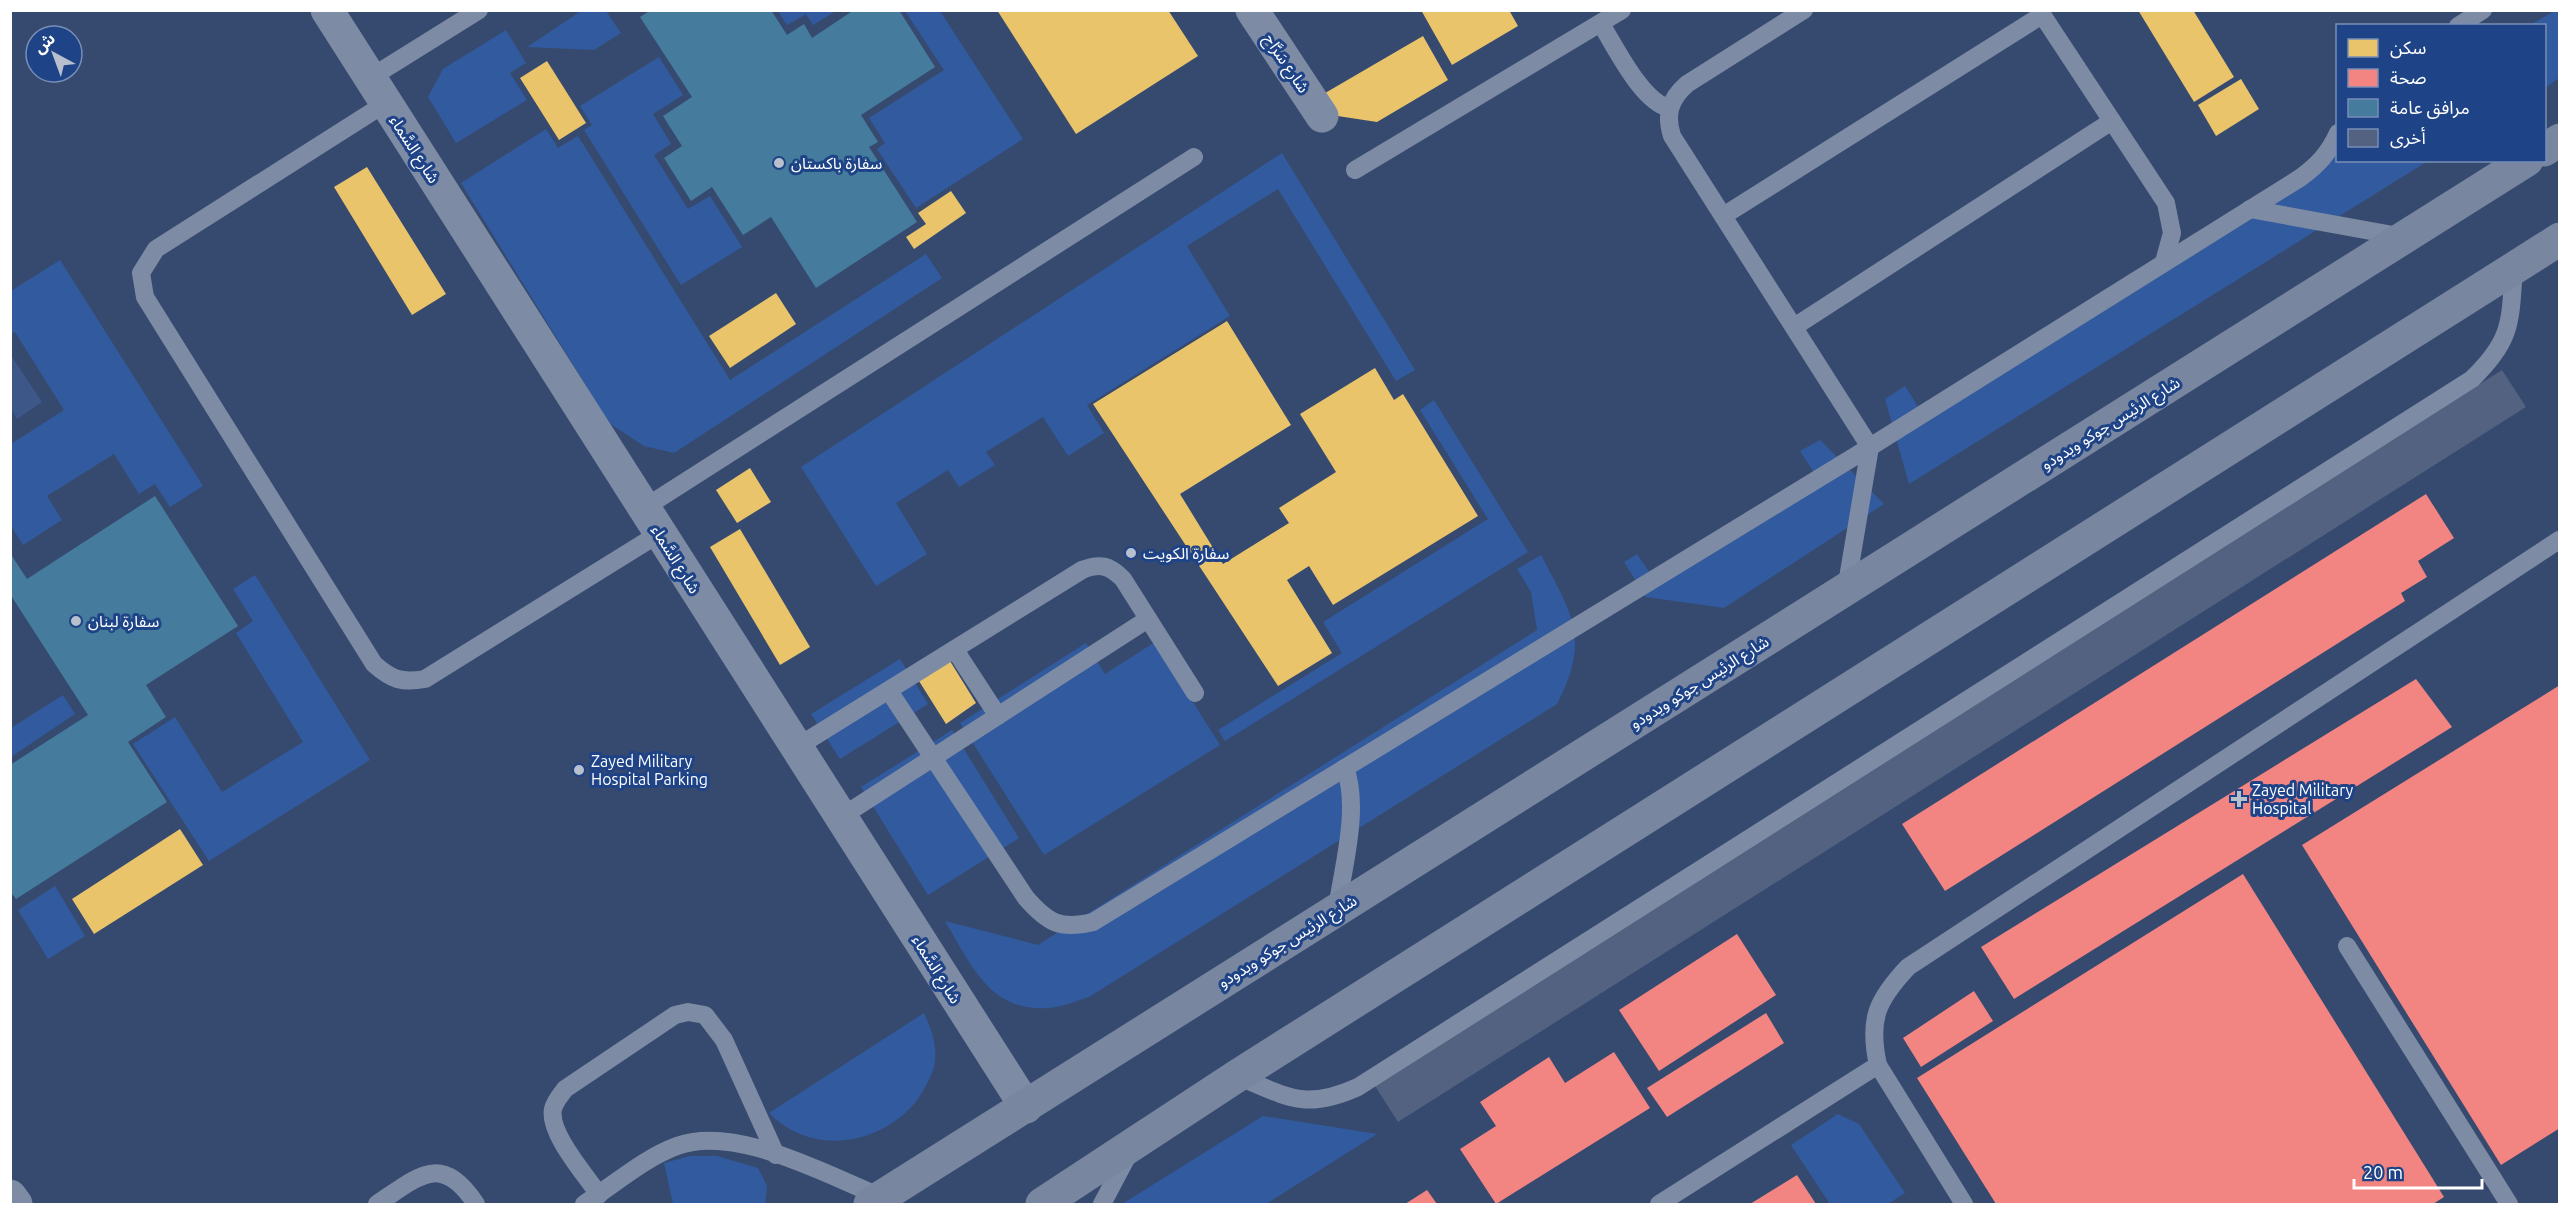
<svg xmlns="http://www.w3.org/2000/svg" width="2570" height="1215" viewBox="0 0 2570 1215" font-family="Ubuntu,'Noto Sans Arabic',sans-serif">
<style>
.green{fill:#325a9e}
.water{fill:#3c5788}
.homes{fill:#e9c46a}
.health{fill:#f28482}
.public{fill:#457b9d}
.building{fill:#526280}
.lines{fill:none;stroke-linecap:round;stroke-linejoin:round}
.lane{stroke:#7d8ba5;stroke-width:18}
.street{stroke:#7d8ba5;stroke-width:33}
.secondary{stroke:#7886a0;stroke-width:33}
.poi-dot{fill:#b9c0cd;stroke:#1e4387;stroke-width:2}
.labels{text-anchor:middle;dominant-baseline:central;stroke-width:6;stroke-linejoin:round;paint-order:stroke}
.street-label{font-size:16px;fill:#fff;stroke:#1e4387}
.poi-label{font-size:16px;fill:#fff;stroke:#1e4387;text-anchor:start}
</style>
<rect width="100%" height="100%" fill="#364a6f"/>
<g class="green">
<polygon points="581,11 606,11 621,33 594,50 527,47"/>
<polygon points="778,11 836,11 813,25 806,14 787,25"/>
<polygon points="905,11 940,11 1023,139 916,208 877,149 885,143 869,118 944,70"/>
<polygon points="2554,11 2559,11 2559,78 2545,88 2544,26 2530,25"/>
<polygon points="506,30 526,63 510,73 527,100 456,143 428,97 443,69"/>
<polygon points="659,57 683,95 653,114 671,144 654,155 688,209 710,196 742,247 681,285 584,130 592,125 580,106"/>
<polygon points="546,129 558,148 578,136 730,380 926,254 942,278 674,453 644,446 609,423 461,183"/>
<polygon points="2337,147 2338,160 2428,161 1909,484 1885,399 1905,386 1920,410"/>
<polygon points="1282,153 1415,370 1396,381 1278,189 1187,246 1230,316 1087,405 1104,433 1068,456 1043,417 986,452 995,465 959,487 948,470 896,503 927,554 876,586 801,467"/>
<polygon points="60,260 203,486 170,507 155,484 139,494 114,454 47,496 62,520 23,545 11,526 11,444 64,410 15,332 11,334 11,291"/>
<polygon points="1434,400 1528,552 1225,741 1218,730 1342,653 1323,622 1488,519 1420,410"/>
<polygon points="1820,440 1884,504 1724,608 1646,597 1624,562 1637,554 1654,579 1817,477 1800,451"/>
<path d="M 1541,555 C 1572,614 1591,639 1557,704 L 1089,997 C 1076,1001 1062,1007 1048,1008 C 989,1012 971,964 945,921 L 1038,945 L 1537,630 L 1531,592 L 1517,569 Z"/>
<polygon points="255,575 370,760 209,861 133,744 175,717 222,792 303,742 236,633 253,621 233,589"/>
<polygon points="1155,642 1220,745 1044,855 960,723 1086,643 1105,674"/>
<polygon points="900,659 928,704 840,759 811,714"/>
<polygon points="63,695 75,714 11,757 11,728"/>
<polygon points="952,730 1019,838 928,895 861,787"/>
<polygon points="55,886 85,936 48,959 18,910"/>
<path d="M 924,1013 C 931,1029 937,1044 935,1062 C 933,1075 923,1092 915,1103 C 878,1146 811,1156 769,1113 Z"/>
<polygon points="1838,1114 1859,1124 1905,1193 1888,1204 1830,1204 1791,1145"/>
<polygon points="1263,1116 1377,1134 1266,1204 1122,1204"/>
<polygon points="690,1156 717,1156 758,1168 767,1186 765,1204 673,1204 664,1163"/>
</g>
<polygon class="water" points="12,357 42,402 17,419 11,409"/>
<g class="homes">
<polygon points="997,10 1168,10 1198,56 1076,134"/>
<polygon points="1421,10 1509,10 1518,26 1452,65"/>
<polygon points="2138,10 2193,10 2234,77 2194,102"/>
<polygon points="1423,36 1448,80 1377,122 1331,115 1320,96"/>
<polygon points="547,61 586,123 559,140 520,78"/>
<polygon points="2241,79 2259,109 2216,136 2198,105"/>
<polygon points="367,167 446,294 412,315 334,187"/>
<polygon points="951,191 966,213 914,249 906,237 926,224 918,213"/>
<polygon points="776,293 796,324 730,368 709,336"/>
<polygon points="1227,321 1291,425 1180,494 1223,564 1289,523 1279,508 1336,472 1300,414 1375,368 1394,400 1403,394 1478,516 1333,605 1309,566 1287,580 1332,653 1278,686 1093,404"/>
<polygon points="750,468 771,502 737,523 716,490"/>
<polygon points="740,529 810,647 780,665 710,547"/>
<polygon points="950,661 976,703 946,724 919,681"/>
<polygon points="180,829 203,865 94,934 72,899"/>
</g>
<g class="health">
<polygon points="2426,494 2454,538 2418,561 2427,577 2401,593 2405,601 1945,891 1902,824"/>
<polygon points="2416,679 2452,727 2014,999 1981,947"/>
<polygon points="2560,685 2560,1128 2501,1165 2302,845"/>
<polygon points="2243,874 2444,1197 2433,1204 1996,1204 1917,1078"/>
<polygon points="1737,934 1776,995 1659,1071 1619,1010"/>
<polygon points="1974,991 1993,1021 1921,1067 1903,1038"/>
<polygon points="1766,1013 1784,1043 1667,1117 1647,1088"/>
<polygon points="1614,1052 1650,1108 1496,1204 1460,1149 1496,1126 1480,1102 1549,1057 1565,1083"/>
<polygon points="1797,1175 1816,1204 1750,1204"/>
<polygon points="1427,1190 1437,1204 1405,1204"/>
</g>
<g class="public">
<polygon points="651,10 771,10 787,35 804,24 812,38 854,10 899,10 935,67 861,115 878,142 869,147 917,222 816,288 771,217 743,235 712,187 691,201 664,158 682,146 663,116 692,97 640,17"/>
<polygon points="155,496 238,626 146,685 166,717 128,742 167,802 16,899 10,891 10,765 88,715 10,594 10,553 27,579"/>
</g>
<polygon class="building" points="2502,370 2526,407 1398,1122 1375,1086"/>
<g class="lines">
<g class="lane">
<path d="M 1804,10 L 1687,84 C 1670,99 1665,114 1672,136 L 1870,447 L 1846,590"/>
<polyline points="2039,10 2166,203 2172,233 2164,262"/>
<path d="M 1601,24 C 1616,48 1642,102 1669,108"/>
<polyline points="2458,26 2483,10"/>
<polyline points="370,78 479,10"/>
<path d="M 386,103 L 156,249 L 141,273 L 145,297 L 374,664 C 392,680 402,683 425,679 L 660,533"/>
<polyline points="1355,170 1622,10"/>
<polyline points="2250,209 2404,237"/>
<polyline points="1723,216 2042,15"/>
<polyline points="1794,327 2112,121"/>
<polyline points="644,508 1194,157"/>
<polyline points="955,650 998,716"/>
<path d="M 889,691 L 1026,898 C 1048,923 1060,930 1093,922 L 1870,447 L 2300,178 C 2318,165 2329,153 2338,133"/>
<path d="M 797,747 L 1082,570 C 1100,563 1109,565 1123,579 L 1195,693"/>
<polyline points="841,817 1148,619"/>
<path d="M 1337,909 C 1343,867 1360,808 1345,768"/>
<polyline points="2347,946 2509,1204"/>
<path d="M 1237,1076 C 1288,1097 1305,1111 1358,1087 L 2472,379 C 2513,339 2510,322 2514,267"/>
<path d="M 599,1195 C 586,1175 548,1133 553,1109 C 555,1101 560,1096 565,1089 L 675,1015 L 688,1012 L 705,1015 L 724,1040 L 776,1155"/>
<path d="M 377,1204 C 419,1176 441,1152 476,1204"/>
<path d="M 584,1204 C 614,1185 644,1158 677,1146 C 736,1124 826,1175 882,1197"/>
<polyline points="1102,1204 1129,1153"/>
<polyline points="1659,1204 1878,1065"/>
<path d="M 1964,1204 L 1878,1065 C 1868,1019 1877,1000 1908,967 L 2559,540"/>
</g>
<g class="street">
<polyline points="327,10 1026,1107"/>
<polyline points="1252,10 1322,116"/>
<polyline points="10,1196 16,1204"/>
</g>
<g class="secondary">
<polyline points="2544,150 2560,140"/>
<polyline points="870,1204 2527,160"/>
<polyline points="1042,1204 1237,1076 2560,239"/>
</g>
</g>
<g class="poi-dot">
<circle cx="779" cy="163" r="6"/>
<circle cx="1131" cy="553" r="6"/>
<circle cx="76" cy="621" r="6"/>
<circle cx="579" cy="770" r="6"/>
<path d="M2236 790h6v6h6v6h-6v6h-6v-6h-6v-6h6z"/>
</g>
<g class="labels">
<g class="street-label">
<text transform="translate(1287 63) rotate(56)">شارع سَرَّاح</text>
<text transform="translate(415 149) rotate(57)">شارع السَّماء</text>
<text transform="translate(2110 423) rotate(-32)">شارع الرئيس جوكو ويدودو</text>
<text transform="translate(676 559) rotate(58)">شارع السَّماء</text>
<text transform="translate(1699 682) rotate(-32)">شارع الرئيس جوكو ويدودو</text>
<text transform="translate(1287 941) rotate(-32)">شارع الرئيس جوكو ويدودو</text>
<text transform="translate(937 969) rotate(58)">شارع السَّماء</text>
</g>
<g class="poi-label">
<text x="791" y="163">سفارة باكستان</text>
<text x="1143" y="553">سفارة الكويت</text>
<text x="88" y="621">سفارة لبنان</text>
<text x="591" y="761">Zayed Military<tspan x="591" dy="18">Hospital Parking</tspan></text>
<text x="2252" y="790">Zayed Military<tspan x="2252" dy="18">Hospital</tspan></text>
</g>
</g>
<rect width="2570" height="1215" fill="none" stroke="#ffffff" stroke-width="24"/>
<rect x="2336" y="24" width="210" height="138" fill="#1e4387" stroke="#788eb7" stroke-width="1.5"/>
<rect x="2348" y="39" width="30" height="18" fill="#e9c46a" stroke="#788eb7" stroke-width="1.5"/>
<text x="2390" y="54" font-size="18" fill="#ffffff">سكن</text>
<rect x="2348" y="69" width="30" height="18" fill="#f28482" stroke="#788eb7" stroke-width="1.5"/>
<text x="2390" y="84" font-size="18" fill="#ffffff">صحة</text>
<rect x="2348" y="99" width="30" height="18" fill="#457b9d" stroke="#788eb7" stroke-width="1.5"/>
<text x="2390" y="114" font-size="18" fill="#ffffff">مرافق عامة</text>
<rect x="2348" y="129" width="30" height="18" fill="#526280" stroke="#788eb7" stroke-width="1.5"/>
<text x="2390" y="144" font-size="18" fill="#ffffff">أخرى</text>
<g transform="translate(54 54) rotate(319)"><circle r="28" fill="#1e4387" stroke="#788eb7" stroke-width="1.5"/>
<path d="M0-4.5L10 22L0 15L-10 22Z" fill="#b9c0cd"/>
<text y="-9" font-size="16" font-weight="bold" text-anchor="middle" fill="#ffffff">ش</text>
</g>
<path d="M2354 1179v9h128v-9" fill="none" stroke="#ffffff" stroke-width="3"/>
<text x="2363" y="1179" font-size="18" fill="#ffffff" stroke="#1e4387" stroke-width="4.5" paint-order="stroke">20 m</text>
</svg>
